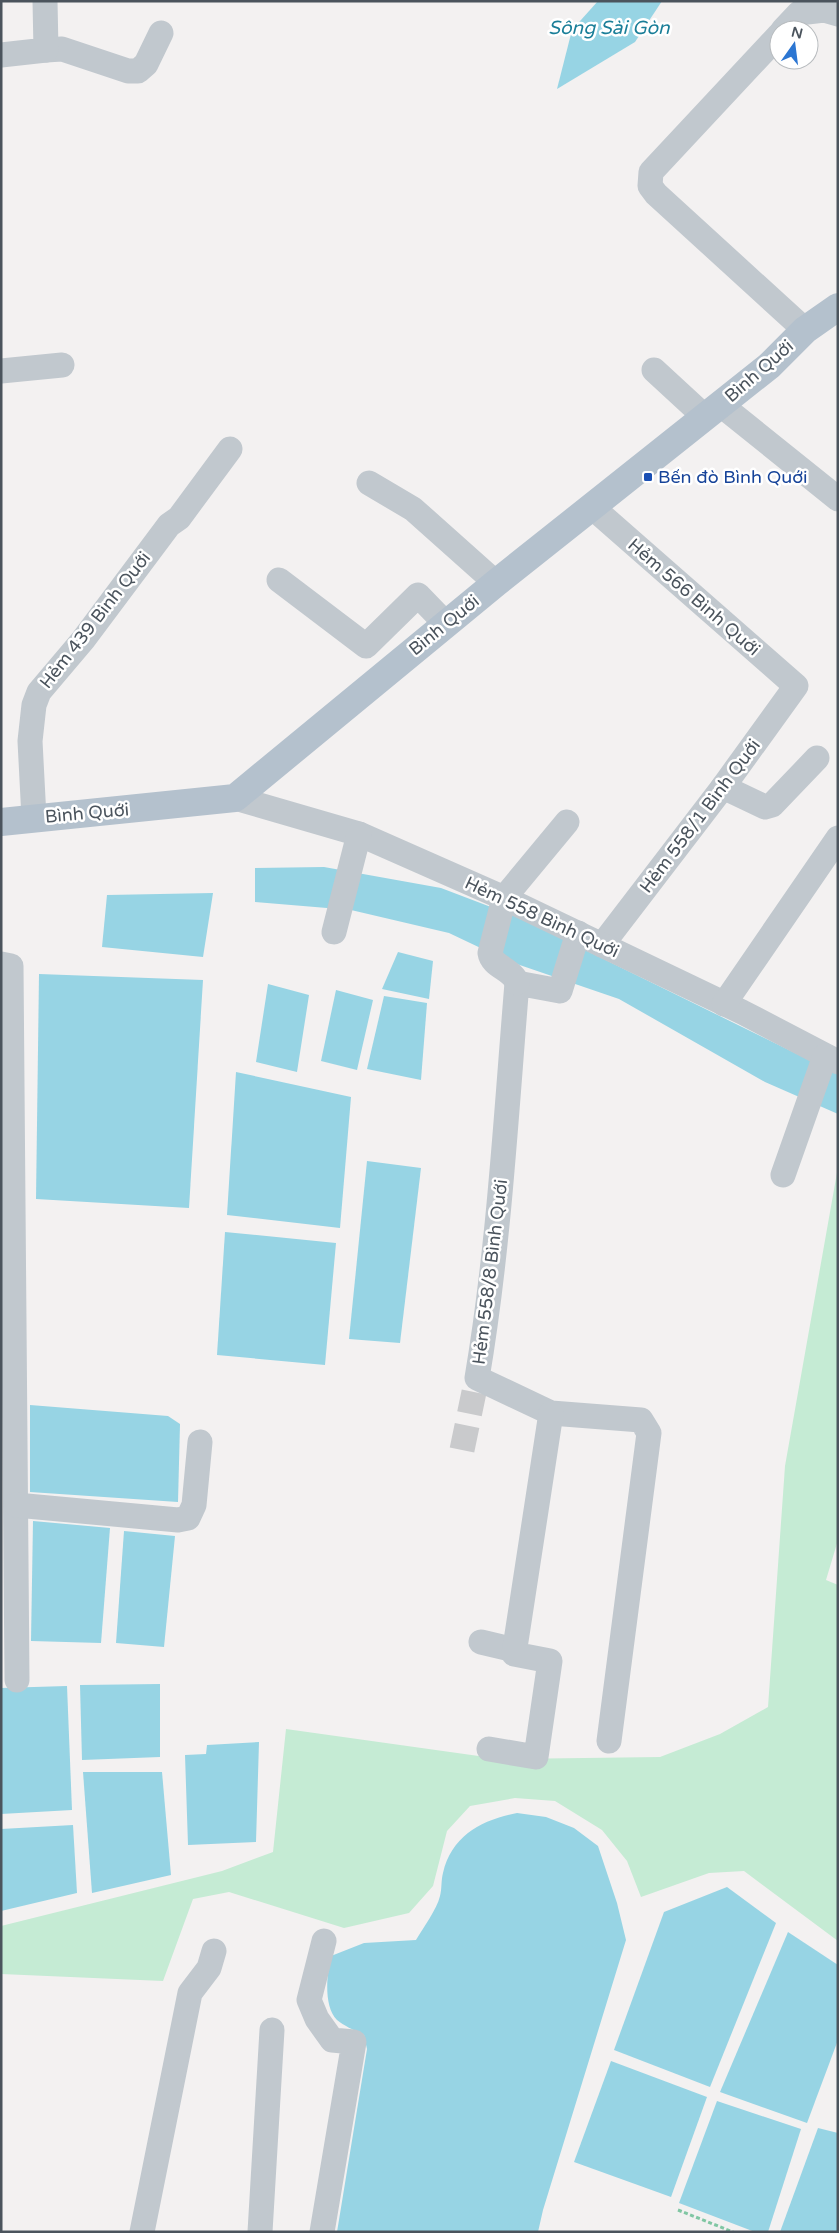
<svg xmlns="http://www.w3.org/2000/svg" width="839" height="2233" viewBox="0 0 839 2233" font-family="'Varela Round',sans-serif">
<style>
.green{fill:#c5ebd4}
.water{fill:#97d4e4}
.lines{fill:none;stroke-linecap:round;stroke-linejoin:round}
.minor-tunnel{stroke:#c9cacc;stroke-width:25;stroke-dasharray:25 12;stroke-linecap:butt}
.path{stroke:#80c6a3;stroke-width:3;stroke-dasharray:4 2.5;stroke-linecap:butt}
.minor{stroke:#c1c8ce;stroke-width:25}
.major{stroke:#b4c1cd;stroke-width:28}
.transit-dot{fill:#1a4fb4;stroke:#fff;stroke-width:2}
.labels{text-anchor:middle;dominant-baseline:central;stroke-width:5;stroke-linejoin:round;paint-order:stroke}
.street-label{font-size:18px;fill:#4b545d;stroke:#fff}
.transit-label{font-size:18px;fill:#164399;stroke:#fff;text-anchor:start}
.water-label{font-size:19px;font-style:italic;fill:#1a7e98;stroke:#fff}
</style>
<rect width="100%" height="100%" fill="#f3f1f1"/>
<polygon class="green" points="838,1167 838,1540 826,1580 838,1585 838,1941 744,1871 709,1873 641,1897 627,1861 602,1830 555,1801 515,1798 470,1806 447,1831 433,1886 409,1913 344,1928 229,1892 193,1899 163,1981 1,1974 1,1926 222,1871 273,1852 286,1729 500,1759 660,1757 720,1734 768,1707 785,1466"/>
<g class="water">
<polygon points="598,1 662,1 635,42 557,89 572,30"/>
<polygon points="324,867 441,888 520,918 838,1074 838,1114 765,1082 619,999 508,961 449,933 351,910 255,902 255,868"/>
<polygon points="213,893 203,957 102,947 107,895"/>
<polygon points="398,952 433,961 429,999 382,989"/>
<polygon points="39,974 203,980 189,1208 36,1199"/>
<polygon points="268,984 309,995 297,1072 256,1062"/>
<polygon points="336,990 373,1000 357,1070 321,1061"/>
<polygon points="384,996 427,1003 421,1080 367,1069"/>
<polygon points="236,1072 351,1097 340,1228 227,1215"/>
<polygon points="367,1161 421,1168 400,1343 349,1339"/>
<polygon points="225,1232 336,1243 325,1365 217,1355"/>
<polygon points="30,1405 168,1416 180,1424 178,1502 30,1492"/>
<polygon points="33,1521 110,1528 101,1643 31,1641"/>
<polygon points="124,1531 175,1536 164,1647 116,1643"/>
<polygon points="160,1684 160,1757 82,1760 80,1685"/>
<polygon points="67,1686 72,1810 1,1814 1,1688"/>
<polygon points="259,1742 256,1842 188,1845 185,1755 206,1754 207,1745"/>
<polygon points="83,1772 162,1772 171,1875 92,1893"/>
<path d="M 517,1813 L 546,1817 L 574,1828 L 598,1846 L 617,1903 L 626,1940 L 543,2210 L 538,2232 L 337,2232 L 367,2049 L 364,2035 C 356,2031 344,2026 337,2020 C 323,2006 327,1973 331,1956 L 364,1943 L 416,1940 C 423,1928 437,1909 440,1896 C 442,1889 441,1880 443,1873 C 452,1835 482,1820 517,1813 Z"/>
<polygon points="73,1825 77,1893 1,1911 1,1829"/>
<polygon points="727,1887 776,1923 710,2087 614,2050 664,1912"/>
<polygon points="788,1932 838,1965 838,2040 807,2123 720,2092"/>
<polygon points="611,2061 707,2097 671,2197 574,2162"/>
<polygon points="717,2101 801,2129 768,2232 755,2232 679,2203"/>
<polygon points="818,2128 838,2133 838,2232 780,2232"/>
</g>
<g class="lines">
<polyline class="minor-tunnel" points="462,1450 474,1392"/>
<polyline class="path" points="678,2210 733,2232"/>
<g class="minor">
<polyline points="783,30 799,13 824,10 838,14"/>
<polyline points="779,35 651,172 650,186 656,194 805,330"/>
<polyline points="46,50 62,49 128,71 138,71 146,64 161,33"/>
<polyline points="1,55 46,50 45,1"/>
<polyline points="654,370 705,417"/>
<polyline points="1,371 62,365"/>
<polyline points="721,405 838,499"/>
<polyline points="369,483 413,509 496,583"/>
<polyline points="592,507 796,686 723,787 602,945"/>
<polyline points="279,580 366,646 418,595 446,624"/>
<polyline points="723,787 765,807 772,805 817,758"/>
<polyline points="235,798 359,834 504,898 742,1012 838,1062"/>
<polyline points="34,818 30,741 34,705 39,692 83,640 169,525 179,518 230,449"/>
<polyline points="334,932 359,834"/>
<path d="M 578,933 L 560,991 L 517,983 C 506,1115 499,1248 477,1378 L 551,1413 L 641,1420 L 649,1433 L 609,1741"/>
<polyline points="1,964 11,966 17,1680"/>
<path d="M 517,983 C 513,969 492,967 490,953 L 504,898 L 567,822"/>
<polyline points="724,1004 838,838"/>
<polyline points="783,1175 825,1056"/>
<polyline points="16,1505 178,1520 188,1518 194,1505 200,1442"/>
<polyline points="481,1642 515,1650"/>
<polyline points="489,1749 536,1757 550,1661 514,1654 551,1413"/>
<polyline points="142,2232 190,1993 209,1968 214,1951"/>
<polyline points="260,2232 272,2030"/>
<polyline points="322,2232 354,2042 332,2040 317,2019 309,2000 324,1941"/>
</g>
<polyline class="major" points="1,822 235,798 496,583 769,366 805,330 838,307"/>
</g>
<rect class="transit-dot" x="643" y="472" width="10" height="10" rx="2.5"/>
<g class="labels">
<g class="street-label">
<text transform="translate(759 371) rotate(-41)">Bình Quới</text>
<text transform="translate(694 597) rotate(41)">Hẻm 566 Bình Quới</text>
<text transform="translate(95 620) rotate(-52)">Hẻm 439 Bình Quới</text>
<text transform="translate(444 625) rotate(-39)">Bình Quới</text>
<text transform="translate(87 813) rotate(-5)">Bình Quới</text>
<text transform="translate(700 816) rotate(-53)">Hẻm 558/1 Bình Quới</text>
<text transform="translate(542 917) rotate(25)">Hẻm 558 Bình Quới</text>
<text transform="translate(490 1272) rotate(-83)">Hẻm 558/8 Bình Quới</text>
</g>
<g class="transit-label">
<text x="658" y="477">Bến đò Bình Quới</text>
</g>
<g class="water-label">
<text x="609" y="28">Sông Sài Gòn</text>
</g>
</g>
<rect width="839" height="2233" fill="none" stroke="#4b545d" stroke-width="5"/>
<g transform="translate(794 45) rotate(14)"><circle r="24" fill="#ffffff" stroke="#b7bbbe"/>
<path d="M0-4L9 19L0 12L-9 19Z" fill="#2c76d2"/>
<text y="-8" font-size="14" font-weight="bold" text-anchor="middle" fill="#4b545d">N</text>
</g>
</svg>
